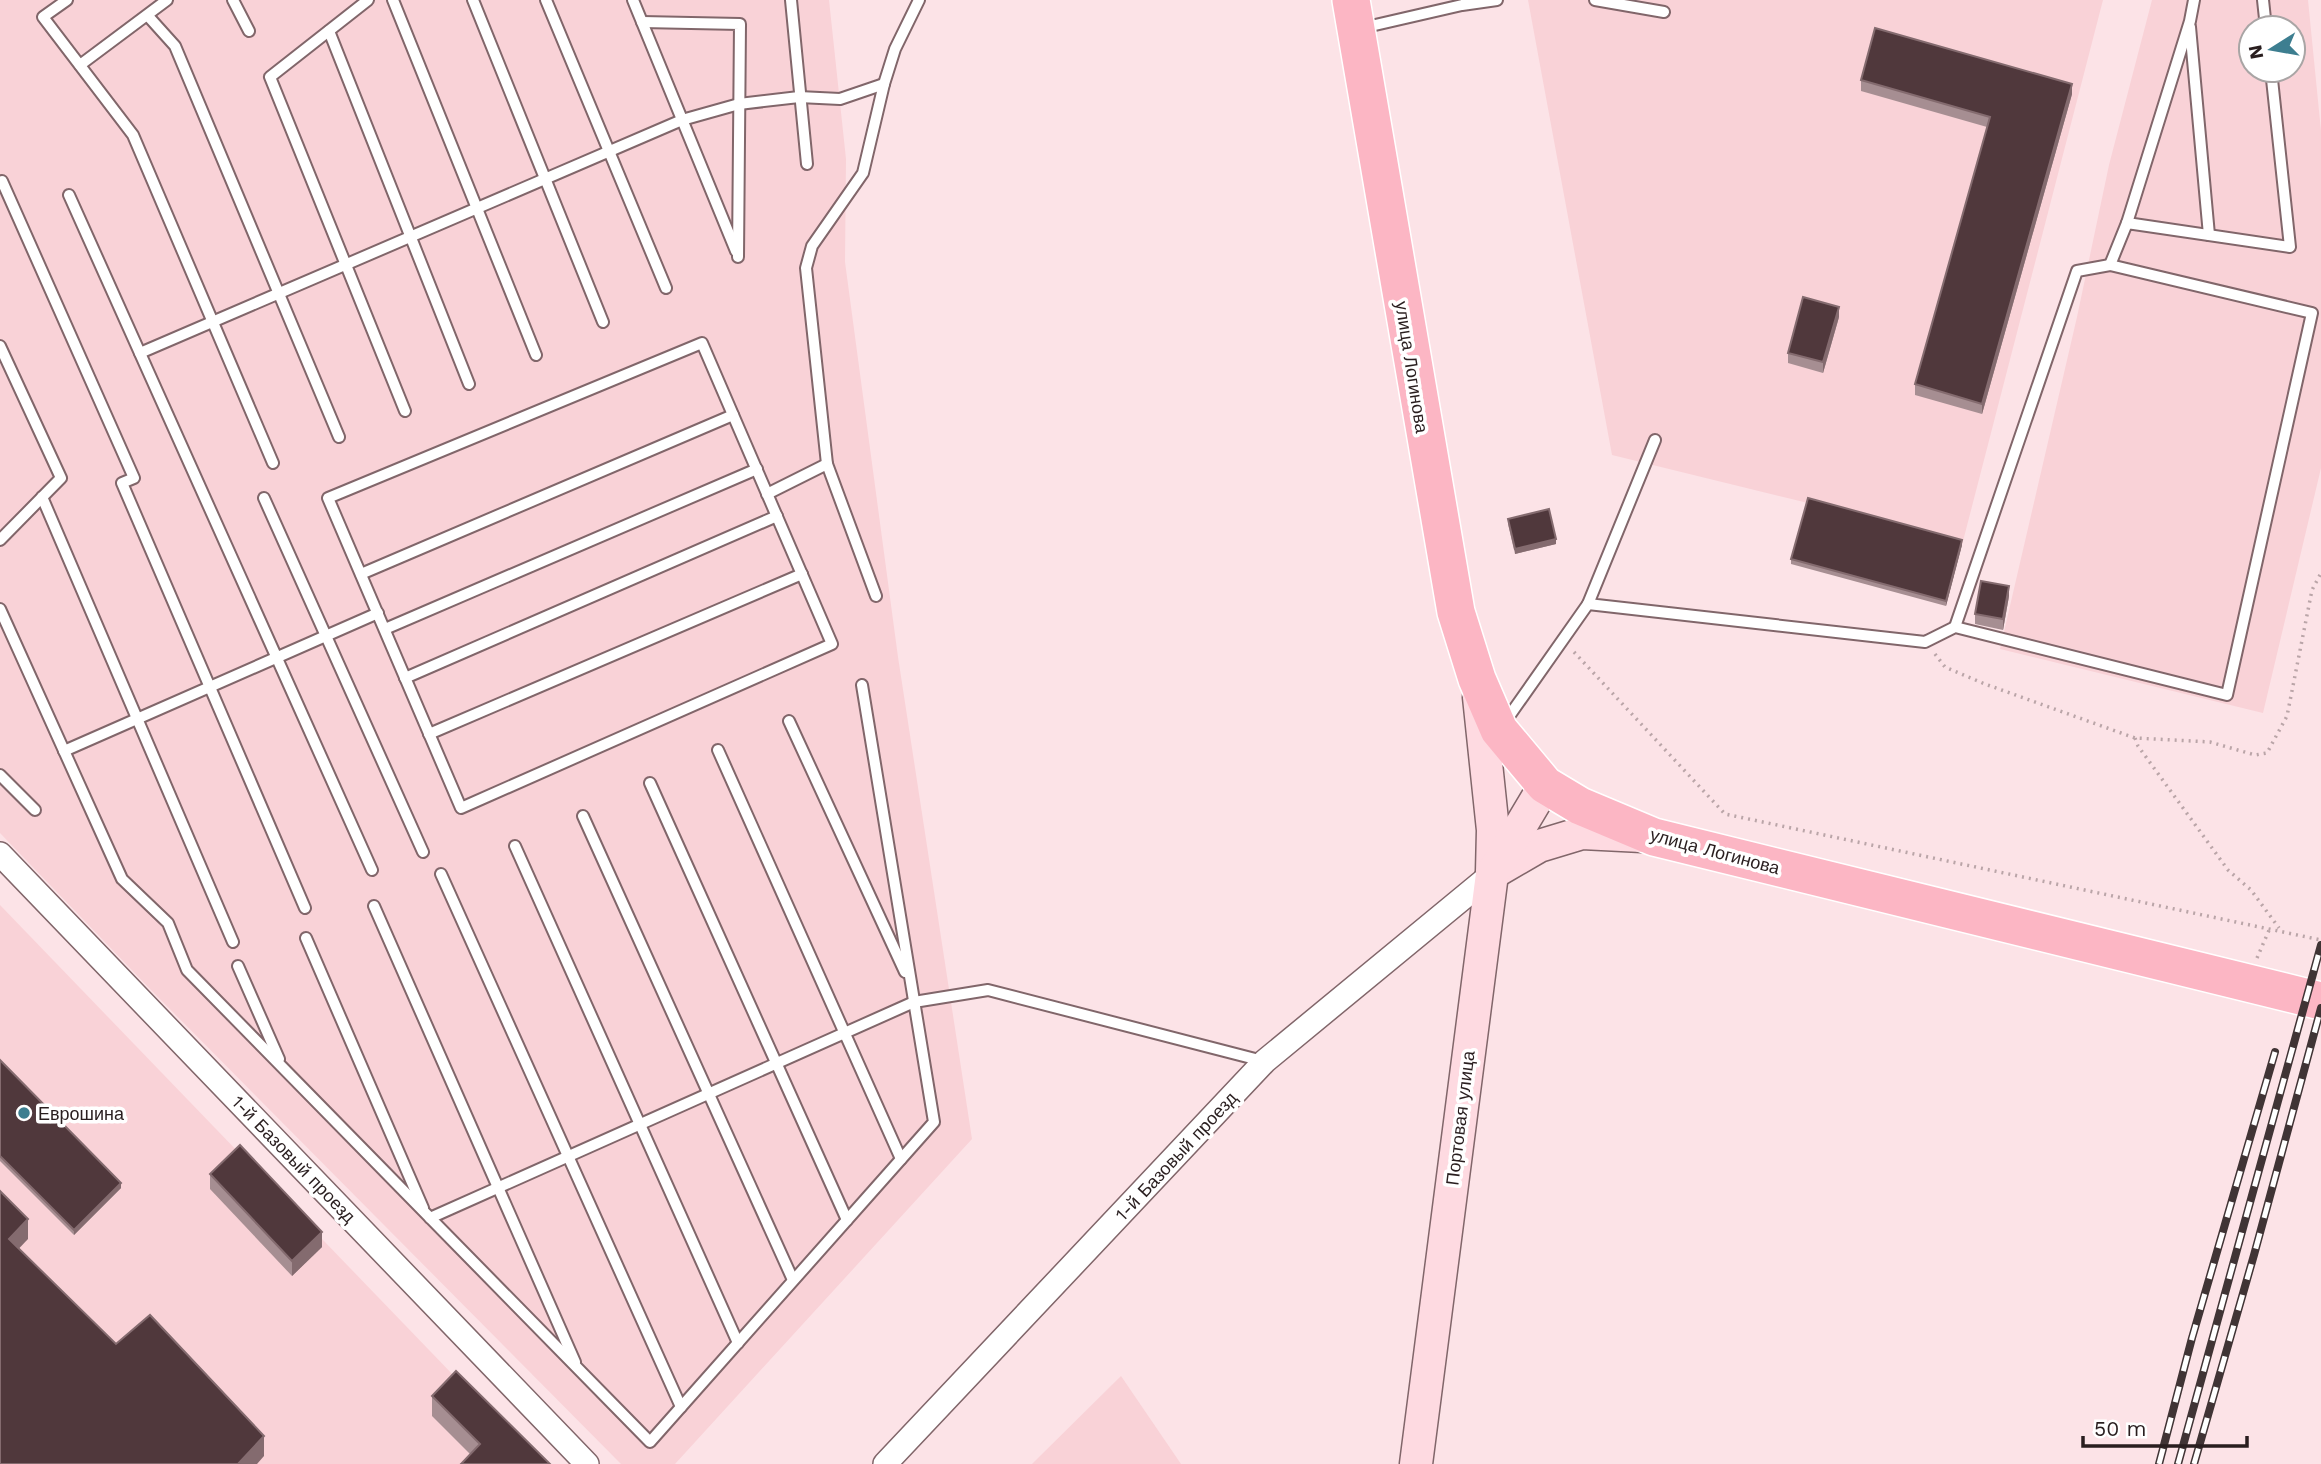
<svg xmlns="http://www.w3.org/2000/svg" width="2321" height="1464" viewBox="0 0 2321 1464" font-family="'Work Sans',sans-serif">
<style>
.built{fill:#f9d2d7;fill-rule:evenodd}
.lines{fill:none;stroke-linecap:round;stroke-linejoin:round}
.lane-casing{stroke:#81666a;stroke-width:14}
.street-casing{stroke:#81666a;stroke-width:26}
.secondary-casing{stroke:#81666a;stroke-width:35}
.primary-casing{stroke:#fff;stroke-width:40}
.path{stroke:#baa5a8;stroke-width:3.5;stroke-dasharray:2 5;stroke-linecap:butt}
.lane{stroke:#fff;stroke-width:10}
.street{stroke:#fff;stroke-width:23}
.secondary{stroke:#fedae1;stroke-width:32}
.primary{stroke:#fcb6c4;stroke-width:37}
.rail-casing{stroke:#403435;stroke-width:8}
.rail{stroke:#fff;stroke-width:5;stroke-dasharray:16;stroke-linecap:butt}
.wall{fill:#a68e92}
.shaded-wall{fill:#846b6f}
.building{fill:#50383c;stroke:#846b6f;stroke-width:2}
.poi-dot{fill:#3d7e90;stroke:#fff;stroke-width:2.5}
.labels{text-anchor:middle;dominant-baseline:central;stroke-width:7;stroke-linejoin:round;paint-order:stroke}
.street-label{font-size:18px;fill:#291e1f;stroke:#fff}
.poi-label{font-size:18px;fill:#291e1f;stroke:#fff;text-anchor:start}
</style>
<rect width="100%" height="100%" fill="#fce3e7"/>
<g class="built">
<polygon points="0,0 829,0 846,159 845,262 898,657 972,1139 675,1464 621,1464 151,990 0,833"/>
<polygon points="1528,0 2103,0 1962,545 1808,503 1612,455"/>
<path d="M 2152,0 L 2308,0 L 2321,131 L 2321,468 L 2263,713 L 2000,649 L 2077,317 L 2109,165 ZM 2251,28 L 2293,28 L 2293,70 L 2251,70 Z"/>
<polygon points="0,905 539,1464 0,1464"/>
<polygon points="1121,1376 1181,1464 1032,1464"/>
</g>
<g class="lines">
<g class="lane-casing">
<g id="lane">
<polyline points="67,0 43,17 133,135 273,463"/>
<polyline points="233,0 249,31"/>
<polyline points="368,0 270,77 405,411"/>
<polyline points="393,0 536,355"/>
<polyline points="473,0 603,322"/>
<polyline points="546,0 666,288"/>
<polyline points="633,0 736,251"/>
<polyline points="791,0 807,164"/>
<polyline points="1595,0 1664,12"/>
<polyline points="2263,0 2266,28"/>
<polyline points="148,16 175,46 339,437"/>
<polyline points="642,22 740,24 738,257"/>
<polyline points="2190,27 2209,235"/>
<polyline points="1362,28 1462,5 1497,0"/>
<polyline points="329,31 469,384"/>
<polyline points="80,65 167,0"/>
<polyline points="2,181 134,478 122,483 305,908"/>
<polyline points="69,195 372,870"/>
<polyline points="2127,223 2190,21 2194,0"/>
<polygon points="702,343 832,644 461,808 328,498"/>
<polyline points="0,346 61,478 0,540"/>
<polyline points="140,353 682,120 739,104 799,97 840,99 884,84"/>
<polyline points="1655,440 1588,604 1925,642 1955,627 2227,695 2312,313 2110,265 2127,223 2290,247 2271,70"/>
<polyline points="767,494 827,464"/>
<polyline points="42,497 233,942"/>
<polyline points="264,498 423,852"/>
<polyline points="361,574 733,415"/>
<polyline points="876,596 827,464 806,268 812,246 863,173 884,84 895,49 919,0"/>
<polyline points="0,609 122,879 168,923 187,970 650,1442 934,1122 862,685"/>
<polyline points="1955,627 2077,271 2110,265"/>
<polyline points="385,629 757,469"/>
<polyline points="405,678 777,516"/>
<polyline points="789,721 905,972"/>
<polyline points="1505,722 1588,604"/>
<polyline points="429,734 802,574"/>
<polyline points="718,750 901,1159"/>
<polyline points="64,751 378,613"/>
<polyline points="0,775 35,810"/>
<polyline points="650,783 847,1220"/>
<polyline points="583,816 793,1280"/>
<polyline points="515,846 738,1343"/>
<polyline points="441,874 681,1407"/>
<polyline points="374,906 575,1362"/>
<polyline points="306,938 423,1208"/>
<polyline points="238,966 279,1059"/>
<polyline points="430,1218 914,1002 988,990 1263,1061"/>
</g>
</g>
<g class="street-casing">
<g id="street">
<polyline points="0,854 587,1464"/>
<polyline points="885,1464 1265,1061 1492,874"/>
</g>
</g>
<g class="secondary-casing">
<g id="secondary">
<polyline points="1479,697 1493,830 1492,872"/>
<polyline points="1496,871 1539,846 1582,833 1642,836"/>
<polyline points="1416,1464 1492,874 1545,785"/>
</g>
</g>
<g class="primary-casing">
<polyline id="primary" points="1351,0 1456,612 1477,679 1499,730 1545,785 1580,806 1654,837 2321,1001"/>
</g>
<g class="path">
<polyline points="1574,652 1725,814 2321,940"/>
<polyline points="1935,654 1945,667 1985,684 2135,738 2210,742 2255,755 2267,753 2287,716 2312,590 2321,573"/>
<polyline points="2135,738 2138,746 2228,870 2251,890 2279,928"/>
<polyline points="2257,958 2270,928"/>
</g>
<use href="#lane" class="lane"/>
<use href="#street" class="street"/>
<use href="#secondary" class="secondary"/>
<use href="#primary" class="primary"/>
<g class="rail-casing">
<g id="rail">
<polyline points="2159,1464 2192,1338 2275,1052"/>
<polyline points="2178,1464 2321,945"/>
<polyline points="2194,1464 2254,1255 2321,1008"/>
</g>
</g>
<use href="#rail" class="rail"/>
</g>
<g class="wall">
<polygon points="1861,80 2072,94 1982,414 1915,395 1915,384 1987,127 1861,91"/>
<polygon points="1839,317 1823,373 1788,363 1788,353"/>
<polygon points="1508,519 1556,544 1515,554 1508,524"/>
<polygon points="1962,545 1946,606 1791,564 1791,559"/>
<polygon points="2009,596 2003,630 1975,624 1975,614"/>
<polygon points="0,1060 121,1188 74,1235 0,1161"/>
<polygon points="210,1174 322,1247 292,1276 210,1189"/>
<polygon points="432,1396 550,1464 470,1454 432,1416"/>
</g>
<g class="shaded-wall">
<polygon points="2072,84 2072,94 1982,414 1982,404"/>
<polygon points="1839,307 1839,317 1823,373 1823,362"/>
<polygon points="1556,539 1556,544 1515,554 1515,549"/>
<polygon points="1962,540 1962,545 1946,606 1946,601"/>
<polygon points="2009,586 2009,596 2003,630 2003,619"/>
<polygon points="121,1183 121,1188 74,1235 74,1230"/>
<polygon points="28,1219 28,1239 9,1259 9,1239"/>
<polygon points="322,1232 322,1247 292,1276 292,1261"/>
<polygon points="264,1436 264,1456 257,1464 238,1464"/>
</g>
<g class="building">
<polygon points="1875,28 2072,84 1982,404 1915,384 1990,117 1861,80"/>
<polygon points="1803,297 1839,307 1823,362 1788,353"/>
<polygon points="1808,498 1962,540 1946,601 1791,559"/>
<polygon points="1549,509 1556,539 1515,549 1508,519"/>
<polygon points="1981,581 2009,586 2003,619 1975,614"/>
<polygon points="0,1060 121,1183 74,1230 0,1156"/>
<polygon points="240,1145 322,1232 292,1261 210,1174"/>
<polygon points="0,1191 28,1219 9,1239 116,1344 150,1315 264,1436 238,1464 0,1464"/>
<polygon points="456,1371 550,1464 461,1464 480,1444 432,1396"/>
</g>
<circle class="poi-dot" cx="24" cy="1113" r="7"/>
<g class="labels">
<g class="street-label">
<text transform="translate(1412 367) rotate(81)">улица Логинова</text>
<text transform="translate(1715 851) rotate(15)">улица Логинова</text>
<text transform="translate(1460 1118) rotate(-83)">Портовая улица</text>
<text transform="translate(1176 1156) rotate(-47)">1-й Базовый проезд</text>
<text transform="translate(294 1159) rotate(46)">1-й Базовый проезд</text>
</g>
<g class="poi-label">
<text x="38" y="1113">Еврошина</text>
</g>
</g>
<g transform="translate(2272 49) rotate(259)"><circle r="33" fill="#ffffff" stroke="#a9a5a5" stroke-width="2"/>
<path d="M0-5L12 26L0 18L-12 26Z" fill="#3d7e90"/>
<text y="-10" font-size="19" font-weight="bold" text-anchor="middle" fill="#291e1f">N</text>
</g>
<path d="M2083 1436v10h164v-10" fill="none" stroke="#291e1f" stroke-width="3.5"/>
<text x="2094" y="1436" font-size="21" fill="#291e1f" stroke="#ffffff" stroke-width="5" paint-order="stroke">50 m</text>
</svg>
